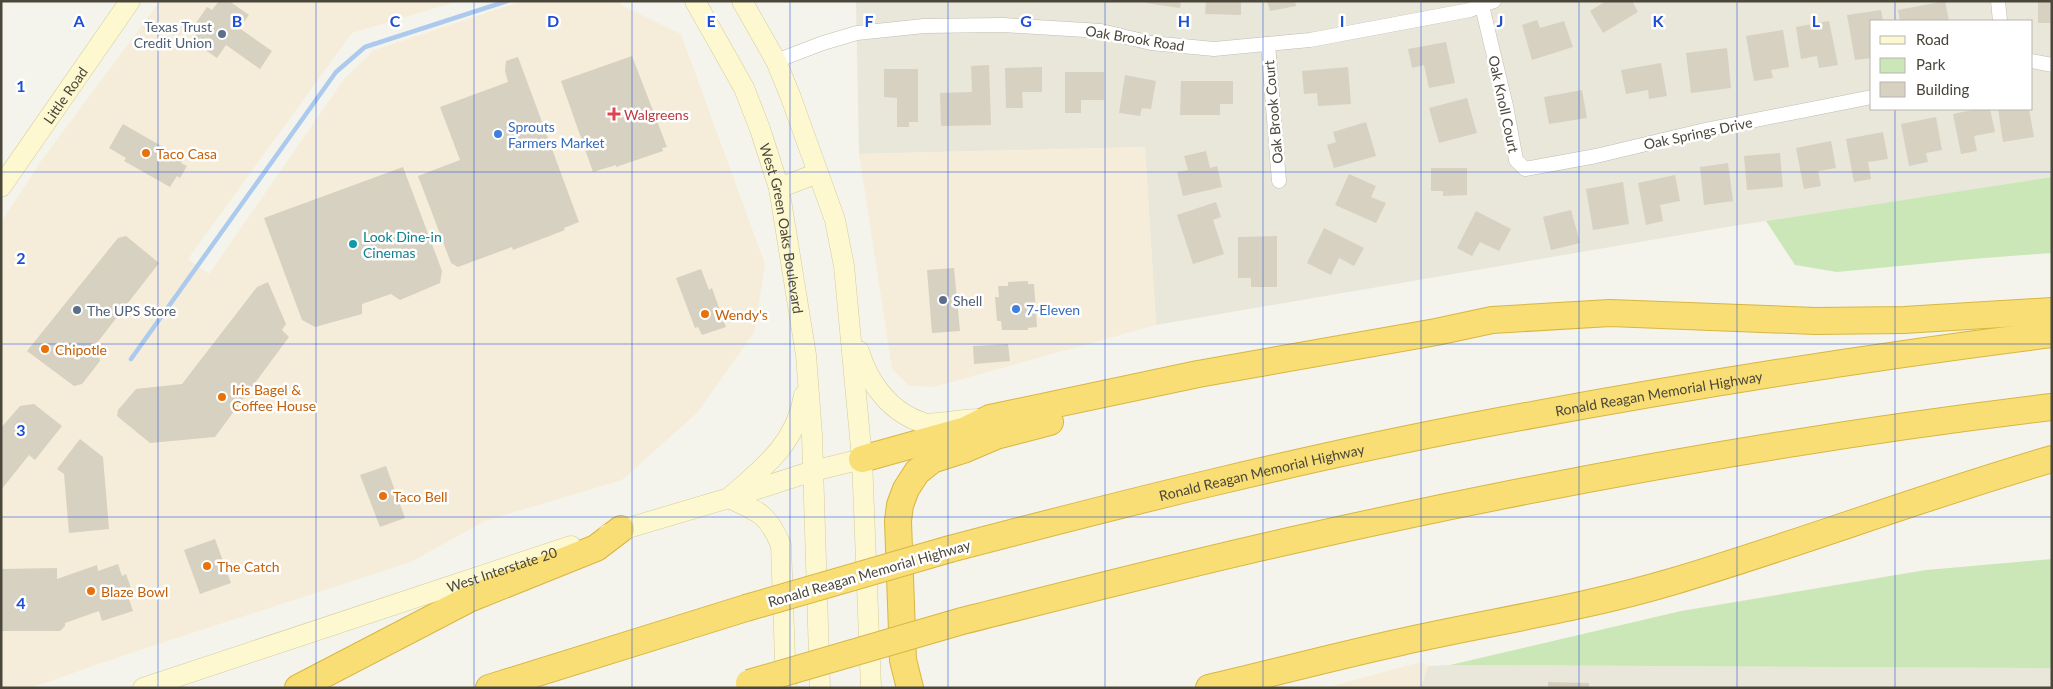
<svg xmlns="http://www.w3.org/2000/svg" width="2053" height="689" viewBox="0 0 2053 689" font-family="Lato,sans-serif">
<style>
.residential{fill:#e9e6da;fill-rule:evenodd}
.commercial{fill:#f5edd9}
.green{fill:#cbe7b7}
.lines{fill:none;stroke-linecap:round;stroke-linejoin:round}
.stream{stroke:#accaee;stroke-width:4.5}
.building{fill:#d7d1c2}
.street-casing{stroke:#c1bdaf;stroke-width:15}
.secondary-casing{stroke:#d3cc9d;stroke-width:21}
.highway-casing{stroke:#d8b643;stroke-width:28}
.street{stroke:#fff;stroke-width:14}
.secondary{stroke:#fdf8cf;stroke-width:20}
.highway{stroke:#f8de74;stroke-width:26}
.highway-bridge-casing{stroke:#d8b643;stroke-width:28;stroke-linecap:butt}
.highway-bridge{stroke:#f8de74;stroke-width:26}
.grid{fill:none;stroke:#1d4ed8;stroke-width:1;stroke-opacity:0.55}
.service-dot{fill:#5c6f8a;stroke:#fff;stroke-width:2}
.health-dot{fill:#e0444e;stroke:#fff;stroke-width:2}
.shop-dot{fill:#3f7fe0;stroke:#fff;stroke-width:2}
.food-dot{fill:#e8710a;stroke:#fff;stroke-width:2}
.culture-dot{fill:#0f9aa8;stroke:#fff;stroke-width:2}
.labels{text-anchor:middle;dominant-baseline:central;stroke-width:5;stroke-linejoin:round;paint-order:stroke}
.service-label{font-size:14px;fill:#4e5e75;stroke:#fff;text-anchor:start}
.street-label{font-size:14px;fill:#4a463a;stroke:#fff}
.health-label{font-size:14px;fill:#be3a42;stroke:#fff;text-anchor:start}
.shop-label{font-size:14px;fill:#366cbe;stroke:#fff;text-anchor:start}
.food-label{font-size:14px;fill:#c56008;stroke:#fff;text-anchor:start}
.culture-label{font-size:14px;fill:#0d838f;stroke:#fff;text-anchor:start}
.grid-label{font-size:16px;text-anchor:middle;font-weight:bold;fill:#1d4ed8;stroke:#fff;stroke-width:5;stroke-linejoin:round;paint-order:stroke}
</style>
<rect width="100%" height="100%" fill="#f5f4ec"/>
<g class="residential">
<path d="M 856,1 L 2052,1 L 2052,177 L 1727,227 L 1156,325 L 1145,147 L 859,154 ZM 1872,21 L 2032,21 L 2032,109 L 1872,109 Z"/>
<polygon points="1450,665 2052,668 2052,688 1421,688 1428,666"/>
</g>
<g class="commercial">
<polygon points="160,1 459,1 352,33 188,259 209,274 344,79 374,50 522,1 620,1 621,5 681,34 765,264 755,331 698,412 622,480 485,521 411,562 134,652 30,688 1,688 1,222 41,161"/>
<polygon points="1145,147 1156,325 934,387 909,386 892,369 859,154"/>
<polygon points="1420,662 1428,666 1421,688 1325,688"/>
</g>
<g class="green">
<polygon points="2052,177 2052,253 1972,259 1837,272 1795,265 1766,221"/>
<polygon points="2052,559 2052,668 1450,665 1681,611 1926,570"/>
</g>
<g class="lines">
<polyline class="stream" points="131,359 336,72 365,47 507,1"/>
</g>
<g class="building">
<polygon points="219,1 229,1 249,15 239,28 272,51 260,69 226,45 217,58 192,41 201,27 196,23 207,7 212,10"/>
<polygon points="1146,1 1181,1 1180,8 1146,3"/>
<polygon points="1206,1 1241,1 1241,15 1205,14"/>
<polygon points="1267,1 1295,1 1296,6 1270,11"/>
<polygon points="1606,1 1632,1 1638,12 1603,33 1590,11"/>
<polygon points="1945,1 1949,21 1900,21 1898,10"/>
<rect x="2038" y="1" width="14" height="22"/>
<polygon points="1881,10 1883,21 1872,21 1872,58 1855,60 1847,15"/>
<polygon points="1537,20 1540,28 1564,21 1573,47 1532,60 1522,25"/>
<polygon points="1829,21 1838,65 1819,68 1817,56 1801,59 1796,27"/>
<polygon points="1783,30 1789,67 1771,70 1773,78 1754,81 1746,36"/>
<polygon points="1446,42 1455,83 1429,88 1424,65 1412,68 1408,49"/>
<polygon points="1727,48 1731,88 1691,93 1686,53"/>
<polygon points="632,56 667,147 662,148 663,151 616,167 616,165 593,172 561,81"/>
<polygon points="518,57 579,222 564,228 565,230 513,250 512,247 458,267 451,263 418,176 460,160 440,107 508,82 505,71 506,61"/>
<polygon points="1661,63 1667,96 1649,99 1648,90 1626,94 1621,70"/>
<polygon points="989,65 991,125 941,126 940,93 972,92 971,66"/>
<polygon points="1042,67 1042,92 1022,92 1023,108 1006,108 1005,68"/>
<polygon points="1348,67 1351,104 1318,106 1317,93 1304,94 1302,71"/>
<polygon points="884,69 918,69 918,122 909,122 909,127 897,127 897,98 884,97"/>
<polygon points="1065,72 1104,72 1104,100 1081,100 1081,113 1065,113"/>
<polygon points="1125,75 1156,81 1151,109 1142,108 1140,116 1119,113"/>
<polygon points="1181,81 1233,81 1233,104 1220,104 1220,115 1180,115"/>
<polygon points="1582,90 1587,118 1549,124 1544,97"/>
<polygon points="1467,98 1477,133 1439,143 1429,108"/>
<polygon points="1977,109 1990,109 1995,132 1974,136 1977,151 1961,154 1953,114"/>
<polygon points="1998,109 2029,109 2034,137 2003,142"/>
<polygon points="1936,117 1942,150 1926,153 1928,162 1909,166 1901,124"/>
<polygon points="1366,122 1376,156 1334,168 1327,145 1336,142 1333,132"/>
<polygon points="123,124 184,159 181,163 187,166 180,178 177,176 170,187 124,161 126,158 109,148"/>
<polygon points="1883,132 1888,159 1868,162 1871,179 1854,182 1846,139"/>
<polygon points="1831,141 1836,168 1818,171 1821,186 1804,189 1796,148"/>
<polygon points="1206,151 1210,168 1217,166 1222,187 1183,196 1177,172 1188,170 1184,156"/>
<polygon points="1780,153 1783,187 1747,190 1744,156"/>
<polygon points="1728,163 1733,201 1704,205 1700,167"/>
<polygon points="403,167 442,271 440,283 400,300 391,294 362,304 362,314 315,327 302,320 264,218"/>
<polygon points="1431,168 1467,168 1467,195 1443,196 1443,191 1431,191"/>
<polygon points="1349,174 1376,186 1371,197 1386,203 1376,223 1335,205"/>
<polygon points="1675,175 1680,201 1660,205 1663,221 1646,225 1638,183"/>
<polygon points="1623,182 1629,224 1593,230 1586,189"/>
<polygon points="1216,202 1221,217 1213,220 1224,254 1193,264 1177,215"/>
<polygon points="1571,210 1580,243 1551,250 1543,217"/>
<polygon points="1476,211 1511,229 1499,251 1480,242 1472,256 1457,248"/>
<polygon points="1324,228 1364,248 1354,266 1339,258 1331,275 1307,263"/>
<polygon points="126,236 159,263 97,343 100,361 82,384 74,386 27,351 118,238"/>
<polygon points="1277,236 1277,287 1251,287 1251,278 1238,278 1238,237"/>
<polygon points="954,268 960,331 932,333 927,270"/>
<polygon points="701,269 709,290 712,288 726,327 702,335 698,327 695,328 676,278"/>
<polygon points="1028,281 1028,284 1034,284 1037,327 1028,328 1028,330 1002,330 1001,321 997,321 995,297 999,297 998,286 1008,286 1008,282"/>
<polygon points="268,282 286,324 282,330 289,337 215,437 150,443 117,416 118,410 136,389 182,384 257,287"/>
<polygon points="1008,344 1010,361 974,364 973,346"/>
<polygon points="34,404 62,426 35,460 29,455 1,490 1,428 20,406"/>
<polygon points="80,439 103,457 109,529 69,533 64,474 57,469"/>
<polygon points="386,466 405,518 380,527 360,475"/>
<polygon points="215,539 231,583 200,594 184,550"/>
<polygon points="118,564 122,576 126,574 131,588 126,590 133,611 102,621 99,611 65,623 65,626 60,631 1,631 1,569 57,568 57,579 97,565 98,571"/>
<polygon points="1548,682 1589,683 1589,688 1548,688"/>
</g>
<g class="lines">
<g class="street-casing">
<g id="street">
<polyline points="1998,1 2000,21"/>
<polyline points="1482,6 1506,106 1516,160 1525,169 1596,156 1705,130 1872,97"/>
<polyline points="1268,44 1279,181"/>
<polyline points="776,61 823,43 857,33 924,26 1003,25 1101,31 1151,43 1214,49 1310,40 1470,10 1494,1"/>
<polyline points="2032,61 2052,65"/>
</g>
</g>
<g class="secondary-casing">
<g id="secondary">
<path id="s1" d="M 695,1 L 744,88 L 760,129 L 779,188 L 806,355 L 812,435 L 820,688"/>
<polyline points="742,1 776,61 790,95 835,220 844,266 862,459 871,688"/>
<path id="s2" d="M 1,187 L 130,1"/>
<polyline points="779,188 818,173"/>
<path d="M 859,351 C 868,382 890,413 924,423 C 930,425 968,419 978,419"/>
<polyline points="608,534 729,498 813,471 862,459"/>
<path id="s3" d="M 143,688 L 571,546"/>
<path d="M 786,688 L 781,545 C 767,513 759,512 729,498 C 764,467 796,444 804,395"/>
</g>
</g>
<g class="highway-casing">
<g id="highway">
<polyline points="862,459 966,430 990,418 1198,374 1436,332 1492,320 1610,313 1815,321 1904,320 2052,311"/>
<path id="s4" d="M 950,549 C 1125,503 1300,459 1478,425 C 1668,389 1860,358 2052,334"/>
<path d="M 962,621 C 1074,593 1186,564 1298,539 C 1547,483 1799,437 2052,407"/>
<polyline points="298,688 469,599 596,548 621,529"/>
<polyline points="489,688 746,608"/>
<polyline points="910,688 903,660 898,521 900,505 906,489 917,472 932,460 963,450 996,436 1050,422"/>
<path d="M 1209,688 C 1273,673 1337,656 1401,642 C 1491,622 1583,608 1671,582 C 1799,544 1924,496 2052,459"/>
</g>
</g>
<use href="#street" class="street"/>
<use href="#secondary" class="secondary"/>
<use href="#highway" class="highway"/>
<g class="highway-bridge-casing">
<g id="highway-bridge">
<polyline points="746,608 950,549"/>
<polyline points="749,683 962,621"/>
</g>
</g>
<use href="#highway-bridge" class="highway-bridge"/>
</g>
<path class="grid" d="M 158,1 L 158,688M 316,1 L 316,688M 474,1 L 474,688M 632,1 L 632,688M 790,1 L 790,688M 948,1 L 948,688M 1105,1 L 1105,688M 1263,1 L 1263,688M 1421,1 L 1421,688M 1579,1 L 1579,688M 1737,1 L 1737,688M 1895,1 L 1895,21M 1895,109 L 1895,688M 1,172 L 2052,172M 1,344 L 2052,344M 1,517 L 2052,517"/>
<g class="service-dot">
<circle cx="222" cy="34" r="5"/>
<circle cx="943" cy="300" r="5"/>
<circle cx="77" cy="310" r="5"/>
</g>
<path class="health-dot" d="M611.5 106.5h5v5h5v5h-5v5h-5v-5h-5v-5h5z"/>
<g class="shop-dot">
<circle cx="498" cy="134" r="5"/>
<circle cx="1016" cy="309" r="5"/>
</g>
<g class="food-dot">
<circle cx="146" cy="153" r="5"/>
<circle cx="705" cy="314" r="5"/>
<circle cx="45" cy="349" r="5"/>
<circle cx="222" cy="397" r="5"/>
<circle cx="383" cy="496" r="5"/>
<circle cx="207" cy="566" r="5"/>
<circle cx="91" cy="591" r="5"/>
</g>
<circle class="culture-dot" cx="353" cy="244" r="5"/>
<g class="labels">
<g class="service-label">
<text x="212" y="26" text-anchor="end">Texas Trust<tspan x="212" dy="16">Credit Union</tspan></text>
<text x="953" y="300">Shell</text>
<text x="87" y="310">The UPS Store</text>
</g>
<g class="street-label">
<text transform="translate(1135 38) rotate(9)">Oak Brook Road</text>
<text stroke="none"><textPath href="#s2" startOffset="112">Little Road</textPath></text>
<text transform="translate(1504 104) rotate(78)">Oak Knoll Court</text>
<text transform="translate(1273 112) rotate(-95)">Oak Brook Court</text>
<text transform="translate(1698 133) rotate(-12)">Oak Springs Drive</text>
<text stroke="none"><textPath href="#s1" startOffset="246">West Green Oaks Boulevard</textPath></text>
<text stroke="none"><textPath href="#s4" startOffset="726">Ronald Reagan Memorial Highway</textPath></text>
<text stroke="none"><textPath href="#s4" startOffset="321">Ronald Reagan Memorial Highway</textPath></text>
<text stroke="none"><textPath href="#s3" startOffset="378">West Interstate 20</textPath></text>
<text transform="translate(869 573) rotate(-16)">Ronald Reagan Memorial Highway</text>
</g>
<g class="health-label">
<text x="624" y="114">Walgreens</text>
</g>
<g class="shop-label">
<text x="508" y="126">Sprouts<tspan x="508" dy="16">Farmers Market</tspan></text>
<text x="1026" y="309">7-Eleven</text>
</g>
<g class="food-label">
<text x="156" y="153">Taco Casa</text>
<text x="715" y="314">Wendy's</text>
<text x="55" y="349">Chipotle</text>
<text x="232" y="389">Iris Bagel &amp;<tspan x="232" dy="16">Coffee House</tspan></text>
<text x="393" y="496">Taco Bell</text>
<text x="217" y="566">The Catch</text>
<text x="101" y="591">Blaze Bowl</text>
</g>
<g class="culture-label">
<text x="363" y="236">Look Dine-in<tspan x="363" dy="16">Cinemas</tspan></text>
</g>
</g>
<g class="grid-label">
<text x="79" y="27">A</text>
<text x="237" y="27">B</text>
<text x="395" y="27">C</text>
<text x="553" y="27">D</text>
<text x="711" y="27">E</text>
<text x="869" y="27">F</text>
<text x="1026" y="27">G</text>
<text x="1184" y="27">H</text>
<text x="1342" y="27">I</text>
<text x="1500" y="27">J</text>
<text x="1658" y="27">K</text>
<text x="1816" y="27">L</text>
<text x="21" y="92">1</text>
<text x="21" y="264">2</text>
<text x="21" y="436">3</text>
<text x="21" y="609">4</text>
</g>
<rect width="2053" height="689" fill="none" stroke="#4a463a" stroke-width="5"/>
<rect x="1870" y="20" width="162" height="90" fill="#ffffff" stroke="#b7b5b0"/>
<rect x="1880" y="36" width="25" height="8" fill="#fdf8cf" stroke="#b7b5b0"/>
<text x="1916" y="45" font-size="15" fill="#4a463a">Road</text>
<rect x="1880" y="58" width="25" height="15" fill="#cbe7b7" stroke="#b7b5b0"/>
<text x="1916" y="70" font-size="15" fill="#4a463a">Park</text>
<rect x="1880" y="82" width="25" height="15" fill="#d7d1c2" stroke="#b7b5b0"/>
<text x="1916" y="95" font-size="15" fill="#4a463a">Building</text>
</svg>
